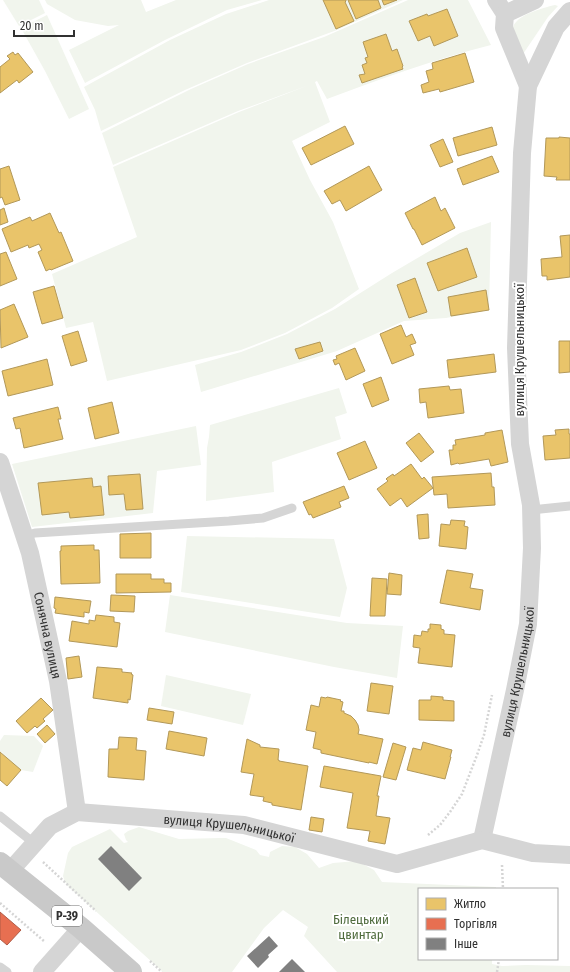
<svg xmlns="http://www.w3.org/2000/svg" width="570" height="972" viewBox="0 0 570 972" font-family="'Fira Sans Condensed',sans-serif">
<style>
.green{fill:#f1f5ed}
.homes{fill:#e9c46a;stroke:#b29859}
.shops{fill:#e76f51;stroke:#b05c47}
.building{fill:#808080}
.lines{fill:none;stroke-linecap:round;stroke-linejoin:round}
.path{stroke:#d5d5d5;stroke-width:2.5;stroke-dasharray:2 2;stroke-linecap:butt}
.service{stroke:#d5d5d5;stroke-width:9}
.minor{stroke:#d5d5d5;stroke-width:18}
.primary{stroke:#c9c9c9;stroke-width:22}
.labels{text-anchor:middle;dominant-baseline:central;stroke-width:4;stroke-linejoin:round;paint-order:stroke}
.shield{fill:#fff;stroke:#6f6f6f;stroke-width:1}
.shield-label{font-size:12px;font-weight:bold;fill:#313131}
.street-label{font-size:13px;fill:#313131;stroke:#fff}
.park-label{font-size:13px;fill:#506c3e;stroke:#fff}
</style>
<rect width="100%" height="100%" fill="#fff"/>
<g class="green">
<polygon points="3,0 39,0 45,13 19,26"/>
<polygon points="45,0 141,0 146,12 176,0 262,0 227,10 165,40 85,83 69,50 119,25 108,26 75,20 47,4"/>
<polygon points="269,0 403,0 337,30 247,63 185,90 101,131 95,110 84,87 170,40 226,14"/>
<path d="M 408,0 L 468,0 L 491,45 C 435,59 381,79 327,99 L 317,81 L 315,82 L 330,122 L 292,141 L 310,180 L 333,222 L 359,289 L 332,308 L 285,333 L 241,350 L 107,381 L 93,322 L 66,328 L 52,274 L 137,237 L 113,167 L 239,112 L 309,85 L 238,111 L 113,165 L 102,133 L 191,89 L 248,64 L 324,37 Z"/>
<path d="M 555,5 L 558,6 L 548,17 L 523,54 C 520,48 515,39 513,33 C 509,16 543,8 555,5 Z"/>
<polygon points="47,15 89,109 69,119 45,71 21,28"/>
<polygon points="491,222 489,310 446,318 404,321 337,351 268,372 201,392 195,365 241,352 287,334 335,309 392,273 460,233"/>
<polygon points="339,388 347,413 335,417 341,439 272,462 274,492 206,501 207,448 209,437 210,425"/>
<polygon points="196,426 201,465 157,471 153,513 32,527 12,464"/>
<polygon points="187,536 334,539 347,588 340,617 181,592"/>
<polygon points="170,595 347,623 403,626 397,678 334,667 165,632"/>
<polygon points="166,675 251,694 243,725 161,706"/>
<polygon points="4,735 34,736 43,746 33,772 15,769 2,752 0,752 0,741"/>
<polygon points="139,827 179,839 220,838 226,838 256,850 260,855 269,857 270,852 282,846 295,847 307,854 319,868 333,863 357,861 374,870 382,882 496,887 496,889 419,889 419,959 492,959 492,964 502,966 526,965 570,966 570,972 337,972 304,936 308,927 283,910 264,928 232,972 163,972 69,887 65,882 63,876 68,853 72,847 110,829 124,843 128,842 126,840 124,834 128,831"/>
</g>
<g class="homes">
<polygon points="323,0 346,0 346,1 345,2 354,21 336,29"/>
<polygon points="348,0 378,0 381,8 356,19"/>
<polygon points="382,0 397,0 384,5"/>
<polygon points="447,9 458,36 434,46 430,36 418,41 409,21 427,14 428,16"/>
<polygon points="386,34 392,51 397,49 403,66 402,67 403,69 362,83 359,75 365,74 362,65 367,63 365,58 368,57 363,42"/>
<polygon points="13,52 15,55 18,53 33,72 19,83 17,80 0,93 0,67 10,59 7,56"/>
<polygon points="465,53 474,82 440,92 439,89 423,93 421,85 429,82 426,71 433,69 432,63"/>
<polygon points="345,126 354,144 311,165 302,148"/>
<polygon points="492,127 497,145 458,156 453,138"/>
<polygon points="559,137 570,138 570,180 556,180 557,177 544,176 546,138 559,138"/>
<polygon points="443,139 453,162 440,167 430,145"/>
<polygon points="492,156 499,172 463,185 457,169"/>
<polygon points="9,166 20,200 5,205 2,197 0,198 0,169"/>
<polygon points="369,166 382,190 346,211 340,200 332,204 324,191"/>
<polygon points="435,197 441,211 445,208 455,228 422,245 414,229 413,229 405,213"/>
<polygon points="4,208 8,222 0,225 0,210"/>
<polygon points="50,213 59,233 61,232 73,261 51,270 50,269 46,271 38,252 42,250 39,244 29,248 28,245 11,252 2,229 30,217 32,221"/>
<polygon points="570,235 570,277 547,280 547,276 542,276 541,259 562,257 560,236"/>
<polygon points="467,248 477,277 438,291 427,263"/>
<polygon points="6,252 17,279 0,286 0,254"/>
<polygon points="415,278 427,312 409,318 397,285"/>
<polygon points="54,286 63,318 42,324 33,292"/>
<polygon points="486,290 489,310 451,316 448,297"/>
<polygon points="14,304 28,337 1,348 0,310"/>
<polygon points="401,325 406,337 412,334 416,343 410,345 414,355 392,364 380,334"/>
<polygon points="78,331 87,361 71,366 62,336"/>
<polygon points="559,341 570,341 570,372 559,373"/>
<polygon points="320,342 323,351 299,359 295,349"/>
<polygon points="355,348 365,371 346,380 339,363 335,365 333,360 337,359 336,356"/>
<polygon points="494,354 496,372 449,378 447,360"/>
<polygon points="47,359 53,385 8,396 2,371"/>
<polygon points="381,377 389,400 372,407 363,384"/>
<polygon points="449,386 450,390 461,389 464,413 428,418 426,402 420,403 419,389"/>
<polygon points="112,402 119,433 95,439 88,408"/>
<polygon points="58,407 61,419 58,419 63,439 24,448 20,428 16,429 13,418"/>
<polygon points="569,429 569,434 570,434 570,458 545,460 543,436 556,435 555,430"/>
<polygon points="502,430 508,462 491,466 489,459 459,464 458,463 451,465 449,450 453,450 453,445 456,445 455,440 485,435 485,433"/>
<polygon points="419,433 434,452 421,462 406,443"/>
<polygon points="365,441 377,468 349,480 337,453"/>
<polygon points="411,464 422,479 424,477 433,488 407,507 401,498 390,506 377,489 388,481 386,479 387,478 393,474 394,476"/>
<polygon points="491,473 492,487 494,487 495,505 448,508 447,494 434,495 432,477"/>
<polygon points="140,474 143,509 126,510 124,494 109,495 108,476"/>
<polygon points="92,478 93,487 101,486 104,515 70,518 69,512 42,515 38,483"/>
<polygon points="344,486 349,498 339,502 341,507 313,518 311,514 309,515 303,502"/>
<polygon points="428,514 429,538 419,539 417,515"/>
<polygon points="451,520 465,521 464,526 468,527 466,549 439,546 441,524 450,525"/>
<polygon points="151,533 151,558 120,558 120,534"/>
<polygon points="94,545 94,550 99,550 100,583 61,584 60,551 61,551 61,546"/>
<polygon points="447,570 473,574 470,588 483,590 480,610 440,603"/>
<polygon points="389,573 402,575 401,595 387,594"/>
<polygon points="116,574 151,574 151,579 164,579 164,583 171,583 171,592 116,593"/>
<polygon points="372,578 387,579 385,616 370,616"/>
<polygon points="111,595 135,596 134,612 110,611"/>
<polygon points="55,597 91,601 89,613 84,612 84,617 55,613 56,609 54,608"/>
<polygon points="96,615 114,617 114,622 120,623 117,647 69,641 72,621 89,624 89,620 95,621"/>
<polygon points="430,624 441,625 441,629 444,630 444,634 455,635 452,667 418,663 420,648 413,647 414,635 421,636 422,631 428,632 428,629 430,629"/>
<polygon points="79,656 82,677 68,679 66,658"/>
<polygon points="97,667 122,669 122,672 132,673 131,674 133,675 130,700 128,699 128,703 93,698"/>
<polygon points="371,683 393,686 389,714 367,711"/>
<polygon points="431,696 443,697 443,700 454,701 454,721 419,720 419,700 431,700"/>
<polygon points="321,697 326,698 327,697 341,700 340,701 343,702 341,711 344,711 344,713 351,716 355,720 358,725 359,730 358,734 383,739 377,764 369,762 369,763 321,753 321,750 313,748 316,732 306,730 311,705 319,707"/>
<polygon points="41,698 53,710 43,719 45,721 37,728 35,726 27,733 16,721"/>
<polygon points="149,708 174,712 172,724 147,720"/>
<polygon points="47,725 55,734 45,743 37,734"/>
<polygon points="169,731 207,738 204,756 166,749"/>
<polygon points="119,737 137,738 136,750 146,751 144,780 108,777 109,749 118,749"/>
<polygon points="247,739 260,745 260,747 279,749 278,760 279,760 279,761 308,766 301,810 272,805 272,803 263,801 264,797 250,795 254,774 241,772"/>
<polygon points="423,742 452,750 450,757 451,757 445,779 407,770 413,748 421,750"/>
<polygon points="393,743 406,747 396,780 383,777"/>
<polygon points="0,752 21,770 7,786 0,780"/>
<polygon points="324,766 381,776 377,796 379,796 376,816 390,818 385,844 368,841 370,831 347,828 353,793 320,787"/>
<polygon points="311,817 324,819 322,832 309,830"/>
</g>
<polygon class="shops" points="0,912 21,930 7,945 0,939"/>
<g class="building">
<polygon points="111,846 142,878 129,891 98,859"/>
<polygon points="269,936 278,946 268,955 269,957 258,968 247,956"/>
<polygon points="292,959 305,972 279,972"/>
</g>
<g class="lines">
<g class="path">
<polyline points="428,835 440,825 450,812 462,794 477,755 484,735 492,695"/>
<polyline points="43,862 96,911"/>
<polyline points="502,865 503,889"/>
<polyline points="0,903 45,942"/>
<polyline points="150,961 162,972"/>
<polyline points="497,972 499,959"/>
</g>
<g class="service">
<polyline points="531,510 570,506"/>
<polyline points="24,536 35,533 229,521 263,518 292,508"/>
<polyline points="0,816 34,843"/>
<polyline points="0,967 7,972"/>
</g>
<g class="minor">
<polyline points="496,0 505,14 504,28 528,86"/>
<polyline points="505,14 535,0"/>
<path id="s1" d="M 0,462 L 30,553 L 58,681 L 77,812"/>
<path id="s2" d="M 482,840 L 515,690 L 528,624 L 532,548 L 531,505 L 520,444 L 516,348 L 522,153 L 528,86 L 556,27 L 570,11"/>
<path id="s3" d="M 10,871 L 50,826 L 77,812 L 244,825 L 397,864 L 482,840 L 533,853 L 570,855"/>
<polyline points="42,972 81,928"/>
</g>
<polyline class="primary" points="0,863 81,928 131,972"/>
</g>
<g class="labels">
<rect class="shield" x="52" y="906" width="30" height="20" rx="3"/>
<g class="shield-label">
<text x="67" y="916">Р-39</text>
</g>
<g class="street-label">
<text transform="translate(519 350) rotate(-90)">вулиця Крушельницької</text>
<text stroke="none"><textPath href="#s1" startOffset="180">Сонячна вулиця</textPath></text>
<text stroke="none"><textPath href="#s2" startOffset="172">вулиця Крушельницької</textPath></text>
<text stroke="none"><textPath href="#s3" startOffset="244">вулиця Крушельницької</textPath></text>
</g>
<g class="park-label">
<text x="361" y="919">Білецький<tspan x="361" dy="15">цвинтар</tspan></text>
</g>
</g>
<rect x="418" y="888" width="140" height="72" fill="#ffffff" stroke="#adadad"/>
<rect x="426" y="898" width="20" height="12" fill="#e9c46a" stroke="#adadad"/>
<text x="454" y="908" font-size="12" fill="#313131">Житло</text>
<rect x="426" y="918" width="20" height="12" fill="#e76f51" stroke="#adadad"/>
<text x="454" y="928" font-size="12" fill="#313131">Торгівля</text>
<rect x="426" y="938" width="20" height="12" fill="#808080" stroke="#adadad"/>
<text x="454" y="948" font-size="12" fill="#313131">Інше</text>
<path d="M14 30v6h60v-6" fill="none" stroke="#313131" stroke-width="2"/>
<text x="20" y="30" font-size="12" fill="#313131" stroke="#ffffff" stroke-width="3" paint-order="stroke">20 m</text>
</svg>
